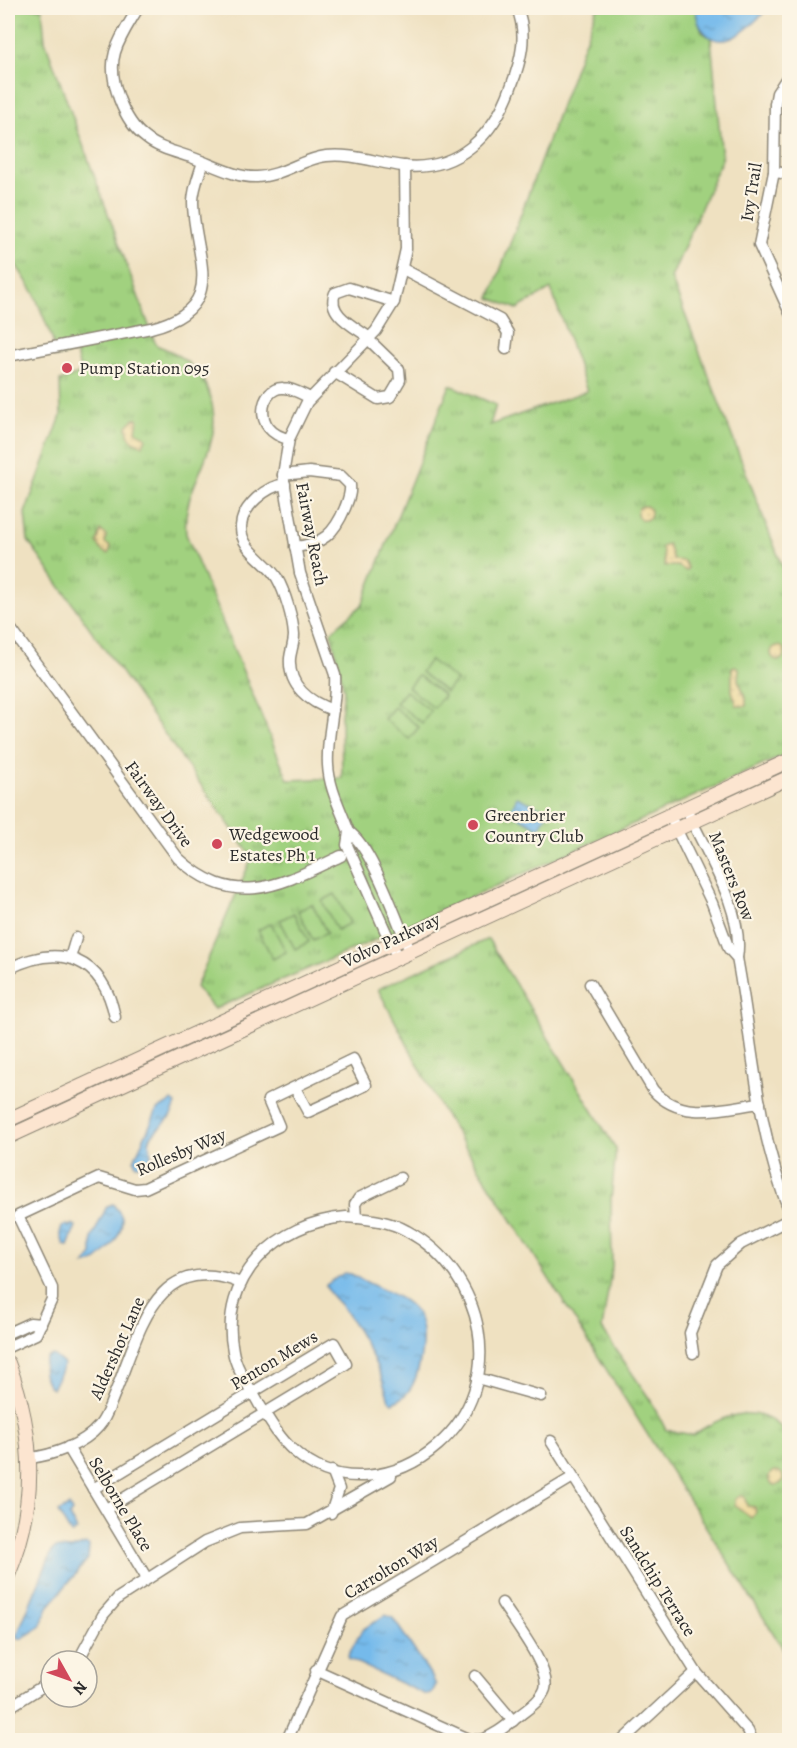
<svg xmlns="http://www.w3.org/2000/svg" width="797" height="1748" viewBox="0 0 797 1748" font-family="Alegreya,serif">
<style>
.grass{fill:url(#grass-tufts);stroke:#667e55;stroke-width:1.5}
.sand{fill:url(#sand-dots);stroke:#8c8264;stroke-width:1.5}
.green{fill:#a1d17f;stroke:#667e55;stroke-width:1.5}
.water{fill:url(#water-ripples);stroke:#50728b;stroke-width:1.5}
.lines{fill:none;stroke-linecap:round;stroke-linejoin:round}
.street-casing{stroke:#8d8676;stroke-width:13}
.secondary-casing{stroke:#8d8676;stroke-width:16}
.street{stroke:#fff;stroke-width:10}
.secondary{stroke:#fce5d0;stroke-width:14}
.poi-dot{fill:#d1495b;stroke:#fcf5e5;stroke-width:2}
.labels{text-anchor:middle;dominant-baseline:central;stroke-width:4.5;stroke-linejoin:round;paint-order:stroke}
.street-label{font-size:18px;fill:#2b2b2b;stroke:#fcf5e5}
.poi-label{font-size:18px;fill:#2b2b2b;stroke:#fcf5e5;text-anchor:start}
</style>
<defs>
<pattern id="grass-tufts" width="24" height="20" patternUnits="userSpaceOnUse" patternTransform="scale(1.5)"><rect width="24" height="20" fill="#a1d17f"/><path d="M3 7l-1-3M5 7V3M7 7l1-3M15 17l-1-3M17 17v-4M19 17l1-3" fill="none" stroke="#83aa68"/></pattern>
<pattern id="sand-dots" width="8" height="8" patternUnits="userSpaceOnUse" patternTransform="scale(1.5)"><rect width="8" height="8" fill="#eeda9e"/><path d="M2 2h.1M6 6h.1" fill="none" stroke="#cb8" stroke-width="1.8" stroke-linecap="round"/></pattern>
<pattern id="water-ripples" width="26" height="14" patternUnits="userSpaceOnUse" patternTransform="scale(1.5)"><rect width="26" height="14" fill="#75baeb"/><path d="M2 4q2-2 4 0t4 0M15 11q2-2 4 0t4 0" fill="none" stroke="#6097bf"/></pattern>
</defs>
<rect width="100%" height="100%" fill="#fcf5e5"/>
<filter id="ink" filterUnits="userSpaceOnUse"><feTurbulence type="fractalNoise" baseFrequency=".0167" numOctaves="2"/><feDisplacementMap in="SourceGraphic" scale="12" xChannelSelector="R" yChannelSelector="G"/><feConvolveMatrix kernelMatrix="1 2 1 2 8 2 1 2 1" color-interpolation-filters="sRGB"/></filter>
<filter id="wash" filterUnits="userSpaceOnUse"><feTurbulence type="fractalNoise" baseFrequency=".008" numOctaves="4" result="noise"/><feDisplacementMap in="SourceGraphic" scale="24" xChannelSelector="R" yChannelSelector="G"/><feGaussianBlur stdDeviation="1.35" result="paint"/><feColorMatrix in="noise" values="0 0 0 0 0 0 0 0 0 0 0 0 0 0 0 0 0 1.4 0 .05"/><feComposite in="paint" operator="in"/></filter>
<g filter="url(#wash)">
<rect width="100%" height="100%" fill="#efe1c1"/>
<g class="grass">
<path d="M 8,8 L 42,8 L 45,41 L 156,345 C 178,353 197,365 207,388 C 232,449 180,479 186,534 L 288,780 L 342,778 L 341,716 L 344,690 L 331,632 L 362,605 L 450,385 L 496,405 L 490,425 L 587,391 L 551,289 L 517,309 L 490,298 L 597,8 L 696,8 L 702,32 L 711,38 L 722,159 L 671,278 L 789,584 L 789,753 L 421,920 L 214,1009 L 196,987 L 252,857 L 28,541 L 25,513 L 61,416 L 60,381 L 81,373 L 76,353 L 56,357 L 52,338 L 34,293 L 8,252 Z"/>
<path d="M 488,939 L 616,1149 L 611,1200 L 612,1266 L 602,1329 L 651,1401 L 666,1430 L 693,1435 C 727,1412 759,1402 789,1435 L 789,1658 L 442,1110 L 378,989 Z"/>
</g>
<g class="sand">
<path d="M 134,419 L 138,419 L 136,431 L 146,438 L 143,445 C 132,443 127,437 127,426 Z"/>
<circle cx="644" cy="513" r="7"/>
<polygon points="101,531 106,535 105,543 111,547 108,554 102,551 97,542"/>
<polygon points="668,544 673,560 684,561 688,568 686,571 678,566 665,566 662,547"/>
<circle cx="778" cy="653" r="7"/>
<polygon points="735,666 739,668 738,680 746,698 746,706 737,706 732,691 732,668"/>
<circle cx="776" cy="1478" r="7"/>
<polygon points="740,1495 744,1496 747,1506 755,1507 756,1512 751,1518 735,1505 735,1500"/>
</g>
<g class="green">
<polygon points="430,660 456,680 446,692 421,672"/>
<polygon points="418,675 444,695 434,708 408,687"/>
<polygon points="406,691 431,711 422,723 396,703"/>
<polygon points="394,707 419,727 409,739 384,719"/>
<polygon points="335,894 350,923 337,930 322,901"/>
<polygon points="312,904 327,933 313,940 298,911"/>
<polygon points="294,913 309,942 295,949 280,920"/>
<polygon points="271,923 286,952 273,959 258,930"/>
</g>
<g class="water">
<path d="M 696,8 L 768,8 C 759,18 745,32 732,38 C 710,47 696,27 696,8 Z"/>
<polygon points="517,797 548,811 540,827 538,828 510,812"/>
<path d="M 172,1101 L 176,1104 C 170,1125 156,1126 149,1140 L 151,1155 L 148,1164 L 136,1165 L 134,1160 L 157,1110 Z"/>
<path d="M 113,1204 C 116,1209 123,1214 122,1220 C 122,1237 101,1263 84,1265 L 92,1255 L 92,1238 L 107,1206 Z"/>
<polygon points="67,1224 69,1227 72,1224 76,1226 68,1246 64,1245 60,1233 62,1226"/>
<path d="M 344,1273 L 351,1274 C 398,1301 434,1296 419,1366 C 415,1383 410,1395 393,1403 L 389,1400 C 380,1368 362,1335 343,1308 C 337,1300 328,1295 326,1285 Z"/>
<path d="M 53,1355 L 64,1364 L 52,1389 C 44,1382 40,1366 47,1357 Z"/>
<polygon points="69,1506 72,1512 69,1516 77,1530 71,1534 58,1512"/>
<polygon points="86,1544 89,1546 88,1559 48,1607 40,1627 21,1639 17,1638 17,1635 52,1551 55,1548 72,1549"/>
<polygon points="385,1615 393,1618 432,1677 436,1685 431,1694 426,1695 349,1659 348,1656 362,1630"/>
</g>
</g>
<g filter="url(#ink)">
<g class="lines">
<g class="street-casing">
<g id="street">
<path d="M 138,8 C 130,22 120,36 115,52 C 107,79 124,122 146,138 C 159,149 180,153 196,159 C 215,166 237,178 257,177 C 282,176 302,159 326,156 C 351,153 378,163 403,166 C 458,172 494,135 511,87 C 521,61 528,35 517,8"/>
<polyline points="790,73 777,93 775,104 774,172 759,245 790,313"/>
<polyline points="774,172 790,174"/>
<polyline points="403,269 500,320 508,333 506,349"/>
<path d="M 370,338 C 355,327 326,314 335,293 L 349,288 L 394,302"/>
<path d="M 8,356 L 151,328 C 232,307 193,256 193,202 C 193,189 199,175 203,162"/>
<polyline points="334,372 378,399 390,397 400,380 399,369 368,339"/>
<path d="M 289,439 C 250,431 261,387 283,388 C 292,388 302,394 310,398"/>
<path d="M 283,475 L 309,472 L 341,476 L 350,485 C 351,494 348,500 345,508 C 334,534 323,544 295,547"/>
<path d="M 285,484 C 266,486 242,507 241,526 C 240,550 266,560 277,578 C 285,592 293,619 294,635 C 294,643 291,650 290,658 C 288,686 309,702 333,710"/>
<path d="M 8,625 L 178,858 C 235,911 280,885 341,856"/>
<polyline points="670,816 712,903 729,949 737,958"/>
<path d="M 690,817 C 708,856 745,914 737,958 C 753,1042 756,1131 790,1212"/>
<path d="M 349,832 C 341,810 329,788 328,765 C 326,735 337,705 335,675 L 300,573 L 283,475 L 289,439 L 307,402 L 376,331 L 394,302 L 406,249 L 405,166"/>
<path d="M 397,957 L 347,845 L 349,832 C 372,847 397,922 410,951"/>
<polyline points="70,958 76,938"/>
<path d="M 8,969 C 61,942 103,958 115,1017"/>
<path d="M 590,984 L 653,1090 C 681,1122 723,1108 760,1103"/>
<path d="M 346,1217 C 367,1219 388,1220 407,1231 C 485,1273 509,1383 438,1445 C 398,1480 337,1490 294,1451 C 279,1438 269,1420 259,1404 C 250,1387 236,1370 233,1351 C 218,1278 277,1222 346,1217 Z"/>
<polyline points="356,1218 355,1204 359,1198 400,1178"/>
<polyline points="8,1333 30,1323 41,1324"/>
<polyline points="8,1347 36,1334 52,1299 52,1288 18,1216 99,1178 135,1189 145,1188 279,1126 268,1100 353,1059 366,1085 308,1112 295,1088"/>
<polyline points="693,1353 690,1333 717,1265 741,1244 790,1219"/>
<polyline points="477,1378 541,1396"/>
<polyline points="551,1441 696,1672 748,1731 752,1740"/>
<polyline points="68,1447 146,1577"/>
<path d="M 30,1458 C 53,1455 83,1445 99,1426 C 107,1417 110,1404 115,1393 C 141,1331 154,1250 241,1283"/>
<polyline points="93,1489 334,1343 346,1364 106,1509"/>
<polyline points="331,1513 339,1489 332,1471"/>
<polyline points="78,1661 103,1615 118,1598 205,1542 240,1528 307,1524 391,1476"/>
<polyline points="316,1670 471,1740 481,1740"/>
<polyline points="475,1676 513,1721"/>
<polyline points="8,1708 51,1681"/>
<polyline points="287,1740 342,1616 573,1477"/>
<path d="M 481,1740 C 496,1735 507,1725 520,1715 C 529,1708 541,1700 545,1689 C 551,1668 513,1621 502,1603"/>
<polyline points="623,1740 696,1672"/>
</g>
</g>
<g class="secondary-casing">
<g id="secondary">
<polyline points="8,1120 790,760"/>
<polyline points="8,1137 790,777"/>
<path d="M 8,1363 C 35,1434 38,1504 8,1575"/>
</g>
</g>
<use href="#street" class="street"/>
<use href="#secondary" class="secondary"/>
</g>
</g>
<g class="poi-dot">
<circle cx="67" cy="368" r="6"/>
<circle cx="473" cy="825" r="6"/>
<circle cx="217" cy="844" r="6"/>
</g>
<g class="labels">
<g class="street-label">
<text transform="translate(751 192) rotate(-81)">Ivy Trail</text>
<text transform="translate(312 534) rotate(79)">Fairway Reach</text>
<text transform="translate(159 804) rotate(54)">Fairway Drive</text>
<text transform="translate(732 876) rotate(68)">Masters Row</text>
<text transform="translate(391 940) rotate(-25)">Volvo Parkway</text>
<text transform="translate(181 1152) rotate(-23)">Rollesby Way</text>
<text transform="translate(117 1348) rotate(-66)">Aldershot Lane</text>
<text transform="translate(274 1360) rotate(-31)">Penton Mews</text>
<text transform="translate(121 1504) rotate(59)">Selborne Place</text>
<text transform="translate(391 1567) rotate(-31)">Carrolton Way</text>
<text transform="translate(658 1581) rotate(58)">Sandchip Terrace</text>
</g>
<g class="poi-label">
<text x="79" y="368">Pump Station 095</text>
<text x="485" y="815">Greenbrier<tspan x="485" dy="21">Country Club</tspan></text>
<text x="229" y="834">Wedgewood<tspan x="229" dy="21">Estates Ph 1</tspan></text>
</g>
</g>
<rect width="797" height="1748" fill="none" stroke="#fcf5e5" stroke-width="30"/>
<g transform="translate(69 1679) rotate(130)"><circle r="28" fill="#fcf5e5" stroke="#a8a49b" stroke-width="1.5"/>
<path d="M0-4.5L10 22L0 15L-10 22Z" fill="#d1495b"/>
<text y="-9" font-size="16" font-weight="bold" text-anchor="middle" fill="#2b2b2b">N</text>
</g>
</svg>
